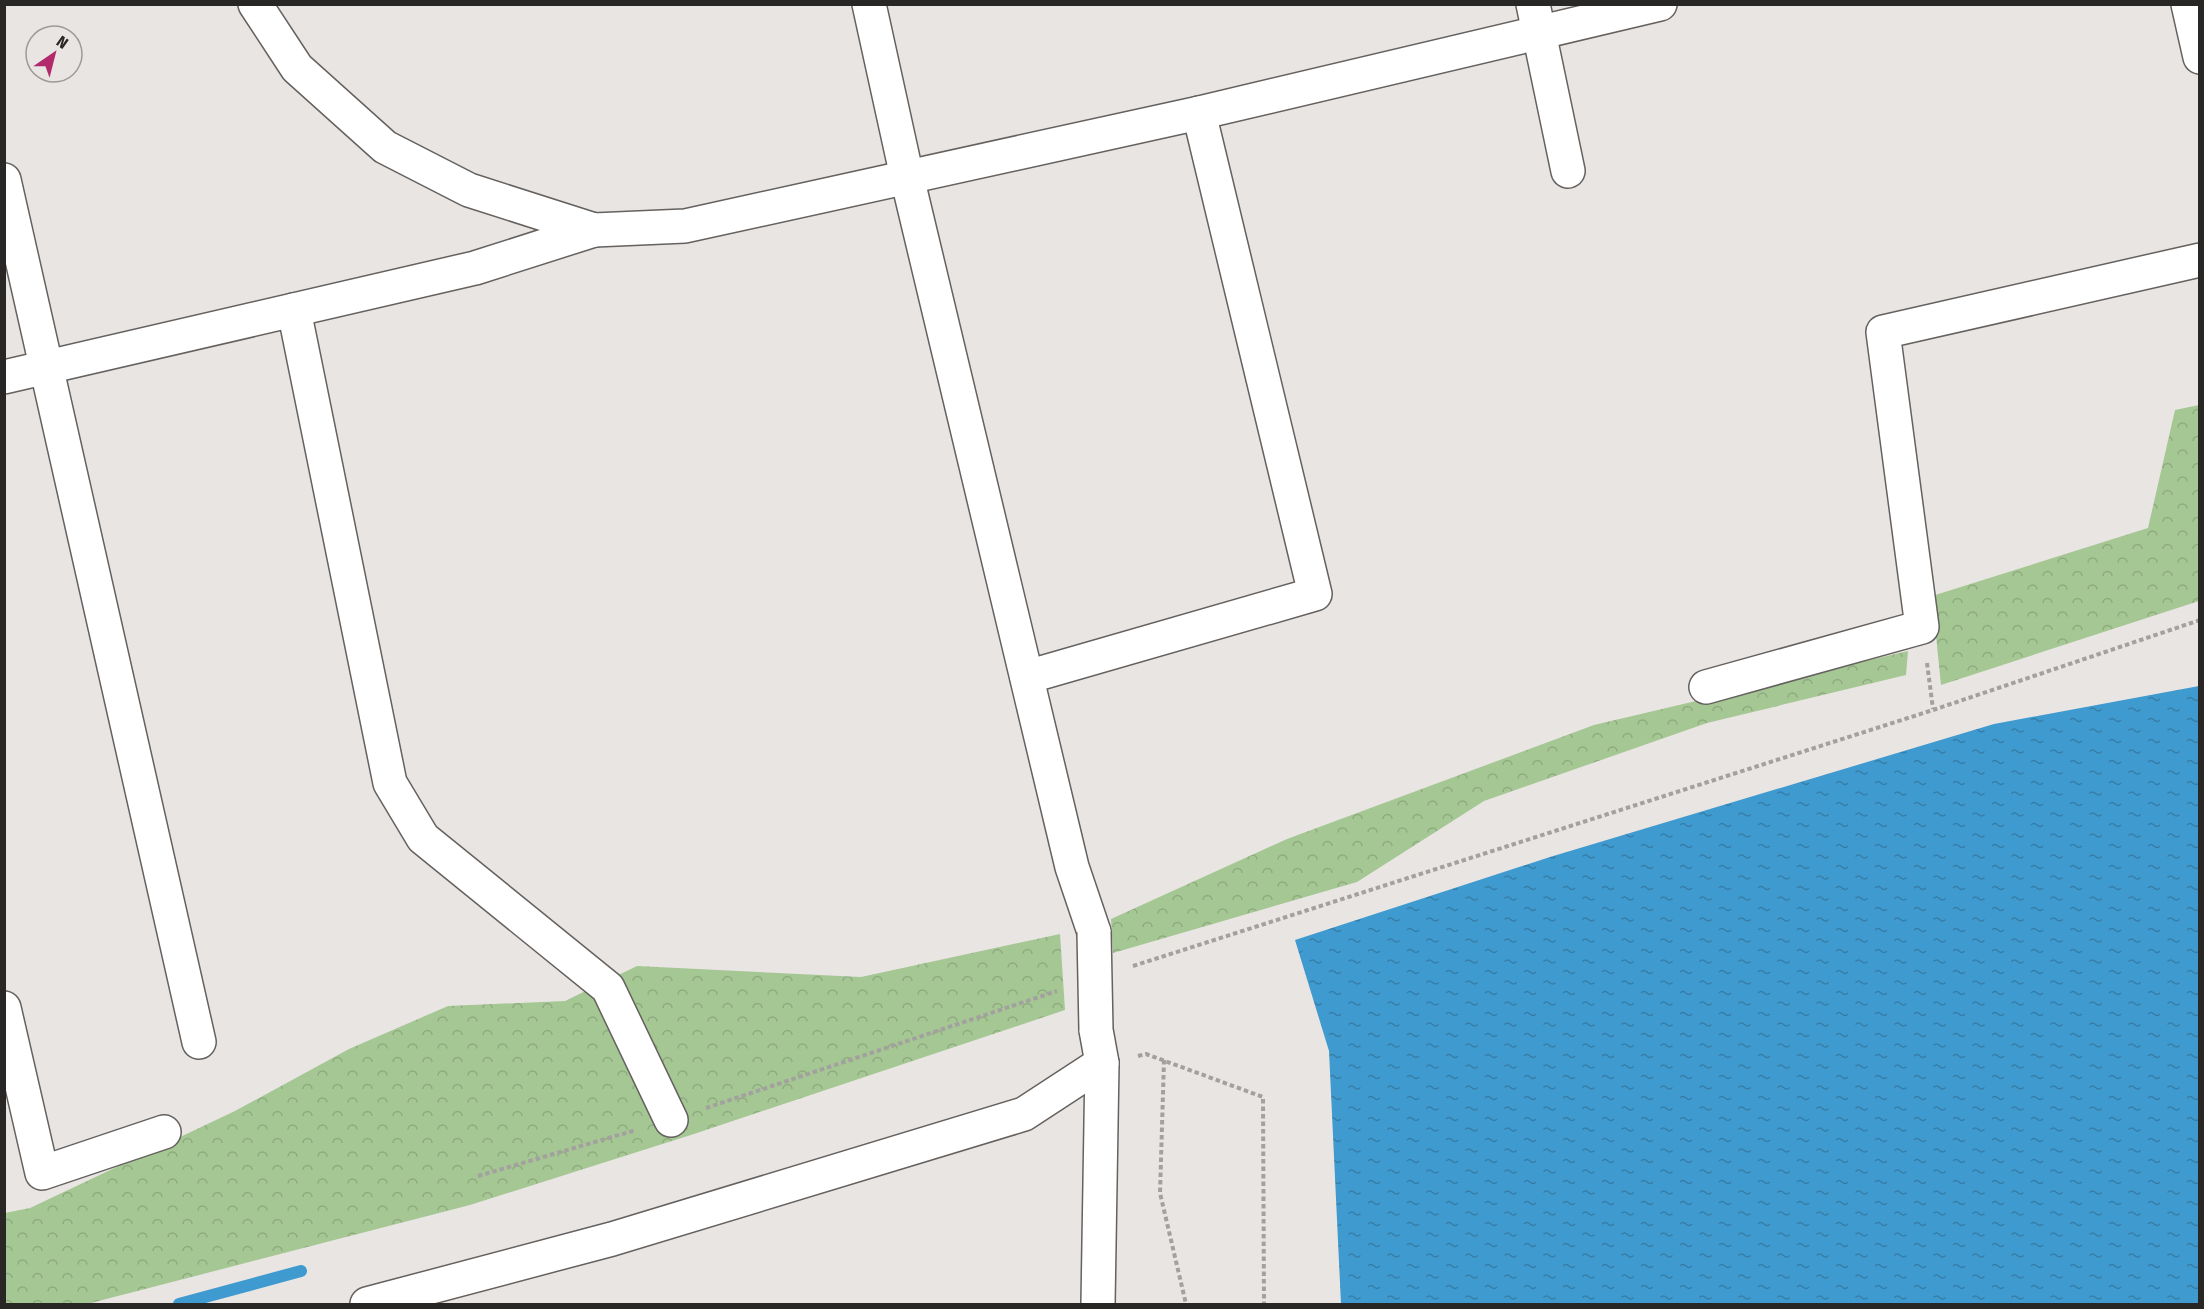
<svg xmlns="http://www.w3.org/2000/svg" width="2204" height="1309" viewBox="0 0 2204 1309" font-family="'Fira Sans Condensed',sans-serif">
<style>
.forest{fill:url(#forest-crowns)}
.water{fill:url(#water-ripples)}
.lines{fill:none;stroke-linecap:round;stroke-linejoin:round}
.stream{stroke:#3f9acf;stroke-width:12}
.minor-casing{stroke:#64615f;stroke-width:36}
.tertiary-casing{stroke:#64615f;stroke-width:36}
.path{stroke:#a3a19f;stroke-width:4;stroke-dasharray:4.5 3;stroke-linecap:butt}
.minor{stroke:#fff;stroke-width:33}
.tertiary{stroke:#fff;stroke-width:33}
.tertiary-bridge-casing{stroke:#64615f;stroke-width:36;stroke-linecap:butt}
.tertiary-bridge{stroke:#fff;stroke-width:33}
</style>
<defs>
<pattern id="forest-crowns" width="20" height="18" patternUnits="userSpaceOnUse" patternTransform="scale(1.5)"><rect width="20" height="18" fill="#a5c793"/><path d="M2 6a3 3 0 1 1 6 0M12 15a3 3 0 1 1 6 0" fill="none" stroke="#8eab7f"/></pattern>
<pattern id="water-ripples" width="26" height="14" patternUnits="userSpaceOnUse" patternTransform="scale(1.5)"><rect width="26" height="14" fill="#3f9acf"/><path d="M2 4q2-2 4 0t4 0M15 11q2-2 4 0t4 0" fill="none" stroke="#357ea8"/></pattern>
</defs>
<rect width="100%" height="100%" fill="#e9e5e3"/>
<g class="forest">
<polygon points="2199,405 2199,601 1941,685 1932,596 2148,528 2175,410"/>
<polygon points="1908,651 1906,675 1707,723 1484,801 1357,882 1113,953 1111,919 1287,839 1594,725"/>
<polygon points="1060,934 1065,1010 697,1133 470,1205 87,1304 5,1304 5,1213 30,1208 235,1111 349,1049 448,1006 565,1001 637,966 861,977"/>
</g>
<polygon class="water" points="2199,686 2199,1304 1341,1304 1329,1051 1295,940 1550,857 1994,724"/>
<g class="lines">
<polyline class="stream" points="179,1304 301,1271"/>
<g class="minor-casing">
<g id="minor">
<polyline points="869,4 907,177"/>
<polyline points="1533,4 1568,171"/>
<polyline points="2188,4 2200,57"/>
<polyline points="4,180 199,1042"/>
<polyline points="294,310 390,783 423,838 608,988 671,1120"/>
<polyline points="4,377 475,268 594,230"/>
<polyline points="1027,677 1315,594 1199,113"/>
<polyline points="1706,687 1922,627 1883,332 2200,260"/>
<polyline points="4,1008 42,1173 164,1132"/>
<polyline points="367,1304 612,1239 1024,1114 1102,1063"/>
</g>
</g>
<g class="tertiary-casing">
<g id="tertiary">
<polyline points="255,4 297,68 385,147 469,190 594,230 685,226 1199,113 1660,4"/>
<polyline points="907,177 1072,867 1094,932"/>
<polyline points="1096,1030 1102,1063 1098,1304"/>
</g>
</g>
<g class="path">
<polyline points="1927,663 1933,709"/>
<polyline points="1133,966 1933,710 2200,620"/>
<polyline points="1138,1056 1146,1054 1263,1097 1264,1304"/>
<polyline points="1164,1060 1160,1193 1186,1304"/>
<polyline points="706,1108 1057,991"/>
<polyline points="478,1176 636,1130"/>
</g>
<use href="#minor" class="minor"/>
<use href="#tertiary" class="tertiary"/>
<g class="tertiary-bridge-casing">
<polyline id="tertiary-bridge" points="1094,932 1096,1030"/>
</g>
<use href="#tertiary-bridge" class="tertiary-bridge"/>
</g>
<rect width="2204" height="1309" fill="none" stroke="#282726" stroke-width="12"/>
<g transform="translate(54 54) rotate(35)"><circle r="28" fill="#e9e5e3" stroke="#9c9997" stroke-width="1.5"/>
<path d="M0-4.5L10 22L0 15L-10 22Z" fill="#b22a6c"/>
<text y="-9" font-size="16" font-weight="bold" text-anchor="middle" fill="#282726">N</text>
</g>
</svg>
